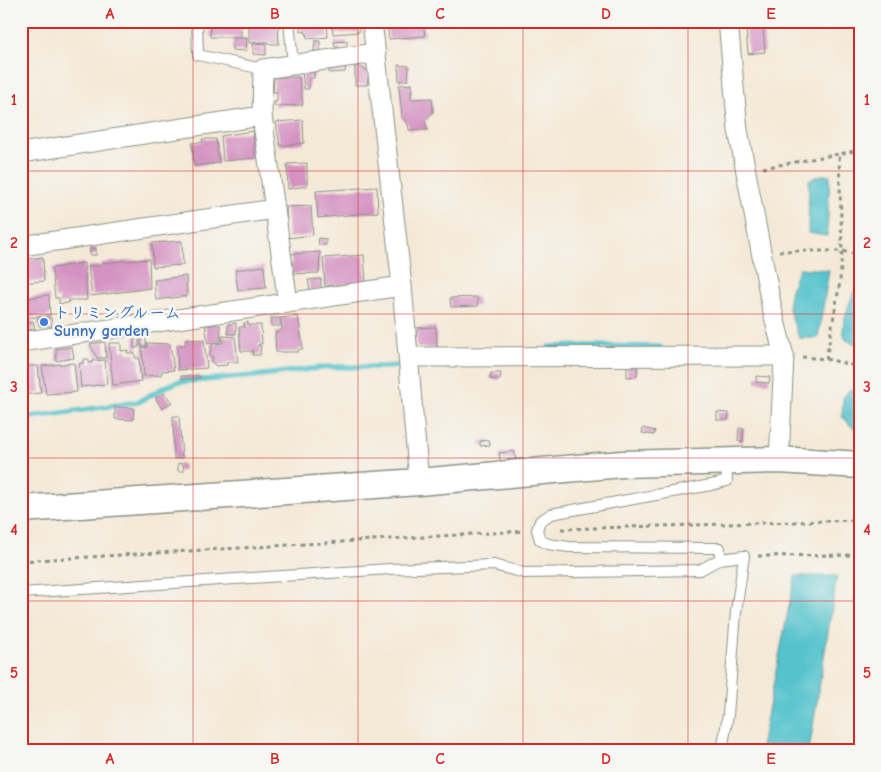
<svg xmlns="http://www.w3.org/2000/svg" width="881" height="772" viewBox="0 0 881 772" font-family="'Comic Neue','Klee One',sans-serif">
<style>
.water{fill:#55c2cc;stroke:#3a8080}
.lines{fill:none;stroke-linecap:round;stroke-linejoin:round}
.stream{stroke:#55c2cc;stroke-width:5.5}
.building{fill:#d492c2}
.lane-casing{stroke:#8a9386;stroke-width:12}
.street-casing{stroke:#8a9386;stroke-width:21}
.secondary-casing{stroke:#8a9386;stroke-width:29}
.path{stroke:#8a9386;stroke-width:3;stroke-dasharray:4 4;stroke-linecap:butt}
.lane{stroke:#fff;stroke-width:10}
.street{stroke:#fff;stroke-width:19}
.secondary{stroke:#fff;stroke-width:26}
.grid{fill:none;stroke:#d62828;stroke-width:1;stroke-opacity:0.55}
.shop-dot{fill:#3f7fe0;stroke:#f6f6f2;stroke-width:2}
.labels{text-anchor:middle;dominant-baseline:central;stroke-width:5;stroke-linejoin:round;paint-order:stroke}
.shop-label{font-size:16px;font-weight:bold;fill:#366cbe;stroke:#f6f6f2;text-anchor:start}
.neatline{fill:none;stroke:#d62828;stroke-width:2}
.grid-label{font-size:16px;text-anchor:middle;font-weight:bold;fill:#d62828}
</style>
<rect width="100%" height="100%" fill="#f6f6f2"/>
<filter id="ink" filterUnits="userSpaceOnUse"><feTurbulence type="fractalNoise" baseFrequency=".02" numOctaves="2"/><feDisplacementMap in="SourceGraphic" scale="10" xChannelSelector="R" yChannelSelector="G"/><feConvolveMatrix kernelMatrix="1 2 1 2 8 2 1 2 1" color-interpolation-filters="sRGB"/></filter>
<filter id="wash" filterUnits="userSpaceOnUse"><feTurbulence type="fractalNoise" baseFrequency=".0096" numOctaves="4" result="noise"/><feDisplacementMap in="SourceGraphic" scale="20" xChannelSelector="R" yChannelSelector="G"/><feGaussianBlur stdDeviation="1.12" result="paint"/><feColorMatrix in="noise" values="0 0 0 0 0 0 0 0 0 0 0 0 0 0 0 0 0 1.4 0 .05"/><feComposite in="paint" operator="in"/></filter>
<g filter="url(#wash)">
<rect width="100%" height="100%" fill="#f4e9d7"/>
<g class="water">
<polygon points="821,175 830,175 827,236 808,233 809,180"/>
<polygon points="799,268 829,270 818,338 799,338 788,307 791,289"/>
<path d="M 860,280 L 860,346 L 846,340 C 844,336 843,333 843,329 C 843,318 854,289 860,280 Z"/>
<polygon points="860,388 860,430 853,428 842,417 843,398 849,390"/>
<polygon points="795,576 837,576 809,751 760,751"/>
</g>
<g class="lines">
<g class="stream">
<polyline points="549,347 587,346 660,347"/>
<polyline points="21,418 55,414 138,402 165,387 178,382 254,376 327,367 385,367 397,366"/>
</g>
</g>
<g id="blocks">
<g class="building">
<polygon points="211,21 241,21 241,37 210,37"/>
<polygon points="249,21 278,21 279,44 268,44 268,42 249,43"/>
<polygon points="300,21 327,21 328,37 307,39 306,32 300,31"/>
<polygon points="332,21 355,21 356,26 359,26 359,32 333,34"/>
<polygon points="387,21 423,21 425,36 389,39"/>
<polygon points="763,27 765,52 748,54 746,28"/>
<polygon points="233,38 247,38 246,51 232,50"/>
<polygon points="315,41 320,41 320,51 314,51"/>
<polygon points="347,41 347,46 335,47 334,42"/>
<polygon points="266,43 266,55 253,54 253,44"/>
<polygon points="346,65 345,72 329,73 329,66"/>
<polygon points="355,65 369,71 367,85 355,85"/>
<polygon points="398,65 409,66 408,80 399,81"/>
<polygon points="314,69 314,78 309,78 309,89 304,89 302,70"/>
<polygon points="274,77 299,77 303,105 275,106 274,102 277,102 277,92 273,92"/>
<polygon points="412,84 411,99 432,98 433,112 425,121 428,130 409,130 408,124 402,118 399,85"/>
<polygon points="303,120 304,143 280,146 276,122"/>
<polygon points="253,131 255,158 223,161 221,136"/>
<polygon points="202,139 216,139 219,163 194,166 192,143 203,142"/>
<polygon points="307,163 307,186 288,189 287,164"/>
<polygon points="377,187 378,212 318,218 316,191"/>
<polygon points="311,206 313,235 288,238 286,207"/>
<polygon points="318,238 326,239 326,245 319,245"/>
<polygon points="182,241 183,265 153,267 152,243"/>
<rect x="90" y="248" width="6" height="7"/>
<polygon points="320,252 319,273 292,274 291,254"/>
<polygon points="364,255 366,283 325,286 323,258"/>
<polygon points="43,257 44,281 21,283 21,260"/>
<polygon points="149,259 150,288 92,296 88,266 101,266 102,263"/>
<polygon points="84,263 87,300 69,300 68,303 59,304 59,298 55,298 52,268"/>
<polygon points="264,266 266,288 238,290 235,270"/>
<polygon points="186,276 187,296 156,300 154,280"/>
<polygon points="321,279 321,290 310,291 308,280"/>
<polygon points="49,295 50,316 21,318 21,299"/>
<polygon points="477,297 478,306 451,307 450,298"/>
<polygon points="298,316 303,349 299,349 298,352 276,352 275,333 282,330 281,318"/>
<polygon points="51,318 52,326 39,326 38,319"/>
<rect x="271" y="318" width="9" height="8"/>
<polygon points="33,321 35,329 21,330 21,323"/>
<polygon points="248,322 248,325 261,325 262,344 259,344 258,346 261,346 260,355 252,355 253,351 241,351 239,327 245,327 244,323"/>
<polygon points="236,323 236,334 228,334 228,324"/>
<polygon points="205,325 220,325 221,342 208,343"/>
<polygon points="436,327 437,348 417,348 416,328"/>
<rect x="141" y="334" width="5" height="12"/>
<polygon points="134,336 139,336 139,347 134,348"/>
<polygon points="222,336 235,337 238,362 227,362 227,365 216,366 212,362 213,357 210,357 210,351 211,351 211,345 223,343"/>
<polygon points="185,339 204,340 207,368 178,370 177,345 185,345"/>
<polygon points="105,342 106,358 97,358 90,344"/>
<polygon points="109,343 121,343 121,351 128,350 127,353 135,353 135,358 139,358 141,381 113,385"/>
<polygon points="147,343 170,344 174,370 162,371 161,375 144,376 142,347 147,348"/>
<polygon points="72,347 74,358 56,361 56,349"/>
<polygon points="83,359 89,359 89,363 92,363 92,361 105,360 107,384 81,387 79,364 83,363"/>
<polygon points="74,363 77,392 46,394 42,366"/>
<polygon points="21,366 38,366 41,393 21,395"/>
<polygon points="627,367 637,367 637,376 627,377"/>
<polygon points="491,373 501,373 500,380 490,379"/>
<polygon points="181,376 200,376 200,378 181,379"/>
<polygon points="756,376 770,377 769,383 756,382"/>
<polygon points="164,393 172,402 162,409 155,397"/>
<polygon points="115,407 134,408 133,420 115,419"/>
<polygon points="717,412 729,413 728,420 717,420"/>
<polygon points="173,416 179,416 182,458 174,459"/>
<polygon points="643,428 655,431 654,435 642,433"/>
<polygon points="739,428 744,429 743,442 738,441"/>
<polygon points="489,440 490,445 480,446 480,441"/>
<polygon points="514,451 516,459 500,461 499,453"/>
<polygon points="178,463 183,464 184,471 178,471"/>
</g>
</g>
</g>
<g filter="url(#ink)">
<use href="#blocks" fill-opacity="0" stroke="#8a9386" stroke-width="1"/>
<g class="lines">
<g class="lane-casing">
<g id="lane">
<polyline points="197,21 198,55 263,69"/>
<polyline points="289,21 293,64"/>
<polyline points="720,559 720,548 569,547 548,544 540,540 537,530 540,521 551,514 711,485 727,481 726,463"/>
<polyline points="21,593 390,569 494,565 524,573 700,570 720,559 744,556 736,612 728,715 722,751"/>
</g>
</g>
<g class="street-casing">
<g id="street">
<polyline points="372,21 402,286 419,482"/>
<polyline points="728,21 738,130 772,309 784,356 779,460"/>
<polyline points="21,153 262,116"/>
<polyline points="21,246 275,209"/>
<polyline points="288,303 262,116 263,69 375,53"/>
<polyline points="21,342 402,286"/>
<polyline points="409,357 784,356"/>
</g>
</g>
<g class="secondary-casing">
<polyline id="secondary" points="21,509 419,482 622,464 779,460 860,465"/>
</g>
<g class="path">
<polyline points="763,168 860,150"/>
<polyline points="779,251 842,251 860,255"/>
<polyline points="802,357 826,359 840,282 842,251 839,154"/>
<polyline points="826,359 860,367"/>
<polyline points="561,529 860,520"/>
<polyline points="758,556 860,555"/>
<polyline points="21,561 524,531"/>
</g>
<use href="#lane" class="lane"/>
<use href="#street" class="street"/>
<use href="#secondary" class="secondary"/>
</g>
</g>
<path class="grid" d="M 193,21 L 193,751M 358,21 L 358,751M 523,21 L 523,751M 688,21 L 688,751M 21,171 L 860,171M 21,314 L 860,314M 21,458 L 860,458M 21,601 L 860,601"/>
<circle class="shop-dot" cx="44" cy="322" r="5"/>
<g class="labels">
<g class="shop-label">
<text x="54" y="313">トリミングルーム<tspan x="54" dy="18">Sunny garden</tspan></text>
</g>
</g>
<rect width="881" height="772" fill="none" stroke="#f6f6f2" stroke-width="55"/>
<rect x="28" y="28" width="826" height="716" class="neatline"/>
<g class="grid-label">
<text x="110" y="19">A</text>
<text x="275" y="19">B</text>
<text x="440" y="19">C</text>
<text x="606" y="19">D</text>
<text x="771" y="19">E</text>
<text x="14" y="105">1</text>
<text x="867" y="105">1</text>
<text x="14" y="248">2</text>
<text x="867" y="248">2</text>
<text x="14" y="392">3</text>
<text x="867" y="392">3</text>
<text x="14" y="535">4</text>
<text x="867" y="535">4</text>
<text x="14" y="678">5</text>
<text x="867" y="678">5</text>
<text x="110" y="764">A</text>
<text x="275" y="764">B</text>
<text x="440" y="764">C</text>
<text x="606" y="764">D</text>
<text x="771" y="764">E</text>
</g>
</svg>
